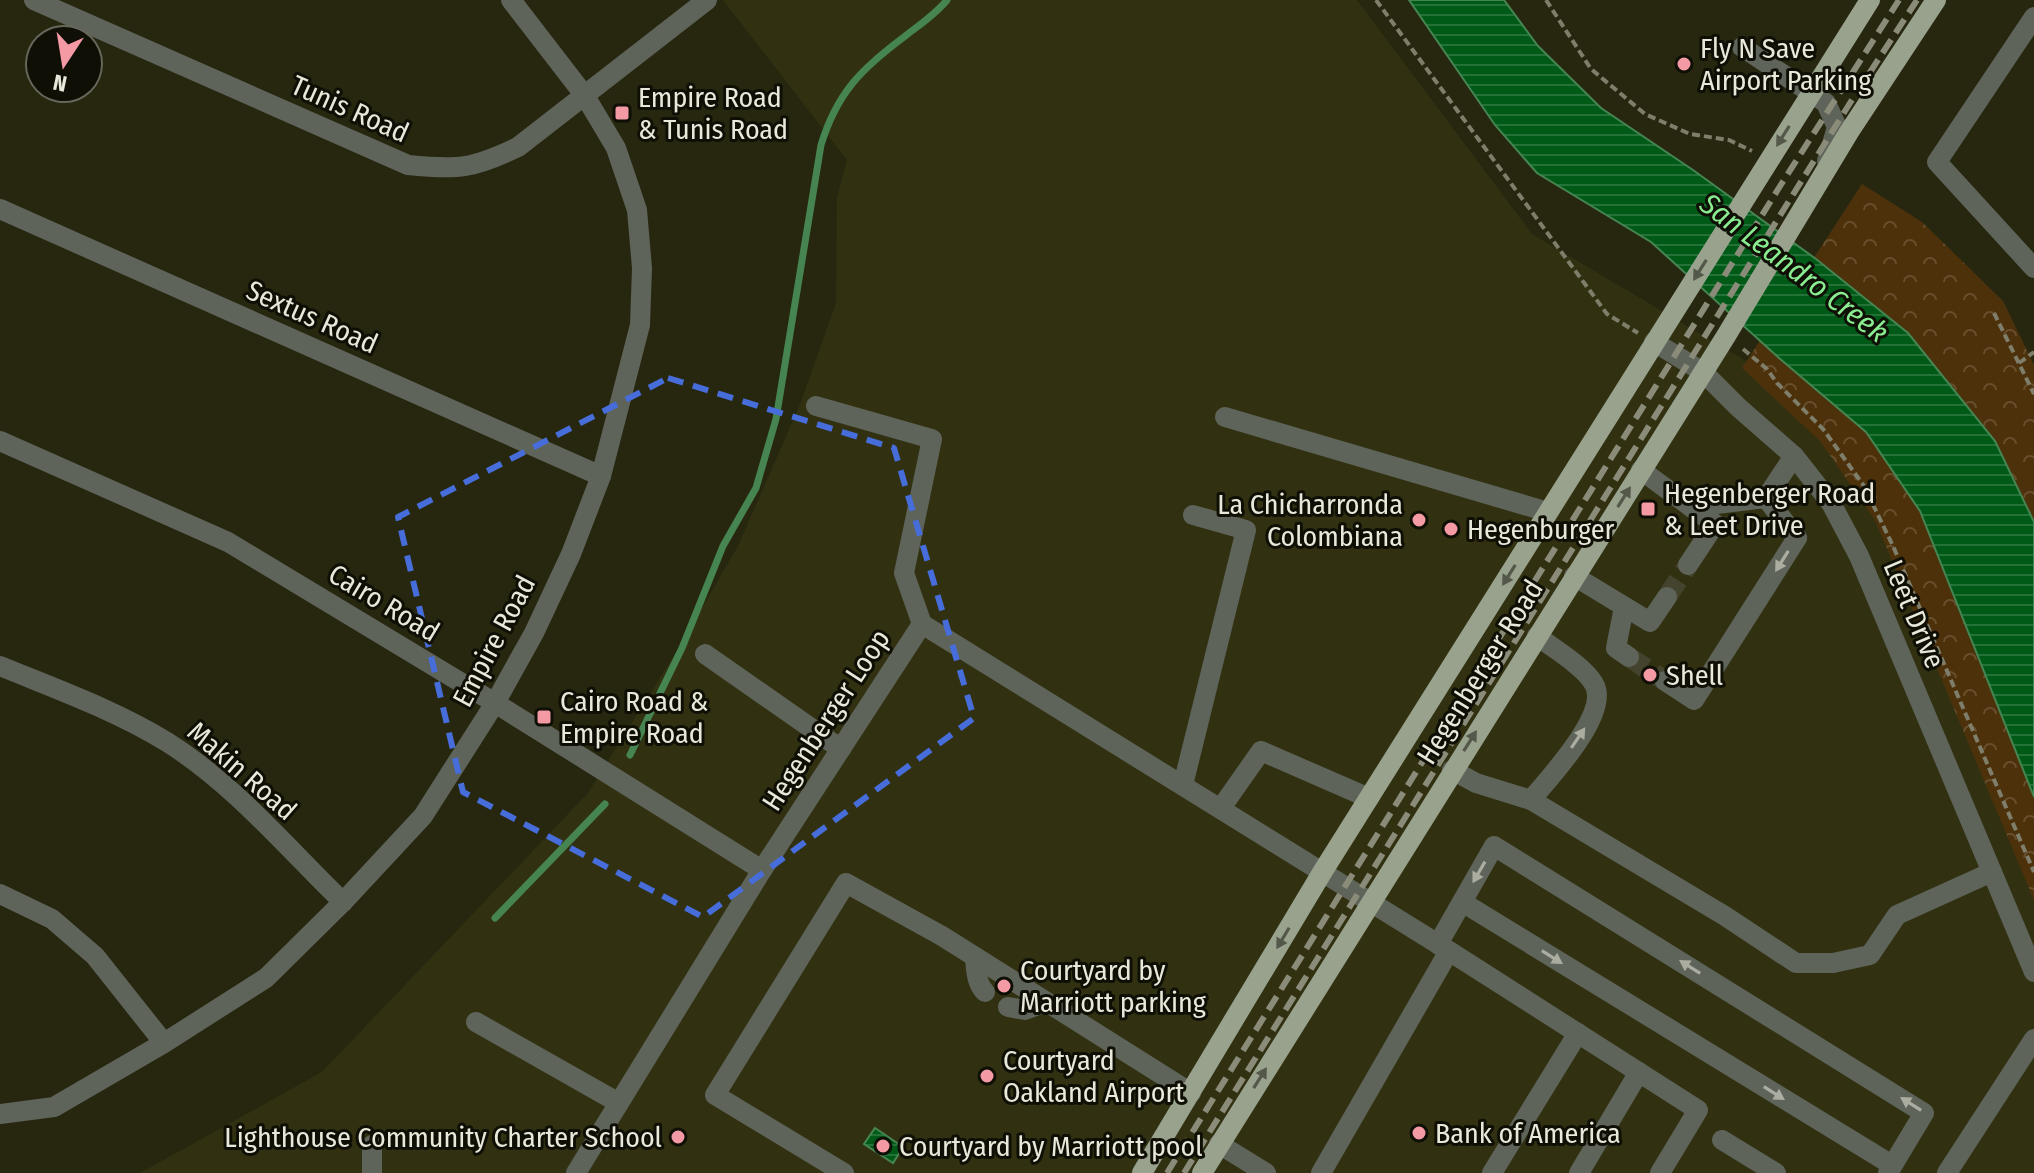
<svg xmlns="http://www.w3.org/2000/svg" width="2034" height="1173" viewBox="0 0 2034 1173" font-family="'Fira Sans Condensed',sans-serif">
<style>
.built{fill:#313112}
.park{fill:url(#park-crowns)}
.water{fill:url(#water-rules);stroke:#468552;stroke-width:2}
.lines{fill:none;stroke-linecap:round;stroke-linejoin:round}
.stream{stroke:#468552;stroke-width:7}
.minor-tunnel{stroke:#44442e;stroke-width:20;stroke-dasharray:20 10;stroke-linecap:butt}
.path{stroke:#7e7e6b;stroke-width:4;stroke-dasharray:8 4;stroke-linecap:butt}
.minor{stroke:#5f645a;stroke-width:20}
.major{stroke:#99a28d;stroke-width:20}
.rail{stroke:#8b8b79;stroke-width:6;stroke-dasharray:16 8;stroke-linecap:butt}
.oneway{fill:#54584a}
.oneway2{fill:#abada1}
.marked{fill:none;stroke:#466dd9;stroke-width:6;stroke-dasharray:16 10;stroke-linejoin:round}
.poi-dot{fill:#f49aa5;stroke:#0f0f06;stroke-width:3}
.labels{text-anchor:middle;dominant-baseline:central;stroke-width:6;stroke-linejoin:round;paint-order:stroke}
.poi-label{font-size:28px;fill:#e9e9db;stroke:#0f0f06;text-anchor:start}
.street-label{font-size:28px;fill:#e9e9db;stroke:#0f0f06}
.water-label{font-size:30px;font-style:italic;fill:#8aec91;stroke:#0f0f06}
</style>
<defs>
<pattern id="park-crowns" width="20" height="18" patternUnits="userSpaceOnUse" patternTransform="scale(2)"><rect width="20" height="18" fill="#4d310b"/><path d="M2 6a3 3 0 1 1 6 0M12 15a3 3 0 1 1 6 0" fill="none" stroke="#674f2e"/></pattern>
<pattern id="water-rules" width="6" height="5" patternUnits="userSpaceOnUse" patternTransform="scale(2)"><rect width="6" height="5" fill="#005a17"/><path d="M0 2.5h6" fill="none" stroke="#257238"/></pattern>
</defs>
<rect width="100%" height="100%" fill="#272710"/>
<polygon class="built" points="723,0 1357,0 1532,234 1866,432 2034,802 2034,1173 140,1173 322,1072 588,793 681,644 738,546 801,402 836,303 837,197 847,160"/>
<polygon class="park" points="1862,184 1922,222 2003,301 2034,365 2034,900 1875,520 1820,441 1742,368"/>
<g class="water">
<polygon points="1409,0 1504,0 1538,46 1601,108 1693,170 1816,259 1908,333 1995,441 2034,522 2034,797 1920,511 1866,432 1779,358 1651,242 1537,173 1495,125"/>
<polygon points="875,1128 903,1147 893,1163 864,1144"/>
</g>
<g class="lines">
<g class="stream">
<path d="M 630,755 L 682,648 L 723,546 L 756,488 L 776,419 L 821,145 C 837,93 861,69 904,37 C 919,25 935,15 947,0"/>
<polyline points="495,918 605,804"/>
</g>
<g class="minor-tunnel">
<polyline points="1667,597 1688,565"/>
<polyline points="1629,657 1665,681"/>
</g>
<g class="path">
<polyline points="1376,0 1607,314 1638,333"/>
<polyline points="1546,0 1591,69 1645,114 1690,134 1729,140 1752,151"/>
<polyline points="1994,313 2034,394"/>
<polyline points="1743,349 1767,369 1777,383 1823,429 1864,486 1893,546 2034,872"/>
<polyline points="2019,363 2034,352"/>
</g>
<g class="minor">
<path d="M 34,0 L 408,165 C 458,170 472,169 518,147 L 707,0"/>
<polyline points="2034,17 1937,162 2034,268"/>
<polyline points="1742,47 1826,103 1837,127 1827,161"/>
<polyline points="0,209 601,476"/>
<polyline points="1654,342 1703,372 1738,407 1794,456 1831,503 1859,556 2034,972"/>
<polyline points="816,406 932,439 904,573 922,624"/>
<polyline points="1225,417 1548,512"/>
<polyline points="0,441 228,542 495,703 762,870"/>
<polyline points="1641,470 1691,507 1766,498 1794,456"/>
<polyline points="1688,565 1715,524 1691,507"/>
<polyline points="1574,576 1650,622 1667,597"/>
<polyline points="1624,607 1616,648 1629,657"/>
<polyline points="705,654 841,749"/>
<path d="M 0,666 C 56,689 115,710 167,742 C 234,784 287,848 343,902"/>
<polyline points="1665,681 1694,700 1797,538 1766,498"/>
<polyline points="1452,770 1476,783 1531,800 1725,916 1796,963 1833,963 1870,955 1897,915 1992,872"/>
<polyline points="1183,785 1246,530 1193,515"/>
<path d="M 1531,800 C 1549,778 1611,713 1594,684 C 1585,667 1553,648 1537,636"/>
<polyline points="1221,808 1261,751 1369,798"/>
<polyline points="0,894 52,919 95,956 164,1043"/>
<polyline points="1462,902 1892,1165"/>
<polyline points="1449,951 1698,1110 1660,1173"/>
<path d="M 975,957 C 976,969 976,983 985,992"/>
<polyline points="1008,1007 1025,1010 1046,1002"/>
<polyline points="476,1022 619,1103"/>
<polyline points="0,1114 54,1107 164,1043 266,978 343,902 423,816 495,703 534,633 571,554 601,476 640,325 642,268 637,210 616,148 585,96 511,0"/>
<polyline points="1722,1140 1776,1173"/>
<polyline points="1219,1144 1266,1173"/>
<polyline points="372,1173 372,1145"/>
<polyline points="576,1173 762,870 922,624 1438,944 1494,846 1924,1113 1888,1173"/>
<polyline points="844,1173 715,1095 846,883 942,936 1191,1093"/>
<polyline points="1321,1173 1449,951 1439,945"/>
<polyline points="1492,1173 1578,1033"/>
<polyline points="1579,1173 1639,1072"/>
<polyline points="1947,1173 2034,1039"/>
</g>
<g class="major">
<polyline points="1142,1173 1323,871 1870,0"/>
<polyline points="1202,1173 1726,336 1849,132 1936,0"/>
</g>
<g class="rail">
<polyline points="1167,1173 1782,183 1899,0"/>
<polyline points="1184,1173 1850,103 1917,0"/>
</g>
</g>
<defs><path id="oneway-solid" d="M-6-.8H1V-3.2L6.5 0L1 3.2V.8H-6Z" transform="scale(2)"/></defs>
<g class="oneway">
<use href="#oneway-solid" transform="translate(1783 136) rotate(122)"/>
<use href="#oneway-solid" transform="translate(1700 270) rotate(122)"/>
<use href="#oneway-solid" transform="translate(1624 497) rotate(-58)"/>
<use href="#oneway-solid" transform="translate(1509 575) rotate(122)"/>
<use href="#oneway-solid" transform="translate(1470 741) rotate(-58)"/>
<use href="#oneway-solid" transform="translate(1283 938) rotate(121)"/>
<use href="#oneway-solid" transform="translate(1260 1078) rotate(-58)"/>
</g>
<g class="oneway2">
<use href="#oneway-solid" transform="translate(1782 561) rotate(122)"/>
<use href="#oneway-solid" transform="translate(1578 738) rotate(-56)"/>
<use href="#oneway-solid" transform="translate(1479 872) rotate(120)"/>
<use href="#oneway-solid" transform="translate(1552 957) rotate(32)"/>
<use href="#oneway-solid" transform="translate(1690 967) rotate(-148)"/>
<use href="#oneway-solid" transform="translate(1774 1093) rotate(32)"/>
<use href="#oneway-solid" transform="translate(1911 1104) rotate(-148)"/>
</g>
<path class="marked" d="M 668,378 L 894,448 L 974,718 L 703,917 L 463,792 L 398,517 Z"/>
<g class="poi-dot">
<circle cx="1684" cy="64" r="8"/>
<rect x="614" y="105" width="16" height="16" rx="4"/>
<rect x="1640" y="501" width="16" height="16" rx="4"/>
<circle cx="1419" cy="520" r="8"/>
<circle cx="1451" cy="529" r="8"/>
<circle cx="1650" cy="675" r="8"/>
<rect x="536" y="709" width="16" height="16" rx="4"/>
<circle cx="1004" cy="986" r="8"/>
<circle cx="987" cy="1076" r="8"/>
<circle cx="1419" cy="1133" r="8"/>
<circle cx="678" cy="1137" r="8"/>
<circle cx="883" cy="1146" r="8"/>
</g>
<g class="labels">
<g class="poi-label">
<text x="1700" y="48">Fly N Save<tspan x="1700" dy="32">Airport Parking</tspan></text>
<text x="638" y="97">Empire Road<tspan x="638" dy="32">&amp; Tunis Road</tspan></text>
<text x="1664" y="493">Hegenberger Road<tspan x="1664" dy="32">&amp; Leet Drive</tspan></text>
<text x="1403" y="504" text-anchor="end">La Chicharronda<tspan x="1403" dy="32">Colombiana</tspan></text>
<text x="1467" y="529">Hegenburger</text>
<text x="1666" y="675">Shell</text>
<text x="560" y="701">Cairo Road &amp;<tspan x="560" dy="32">Empire Road</tspan></text>
<text x="1020" y="970">Courtyard by<tspan x="1020" dy="32">Marriott parking</tspan></text>
<text x="1003" y="1060">Courtyard<tspan x="1003" dy="32">Oakland Airport</tspan></text>
<text x="1435" y="1133">Bank of America</text>
<text x="662" y="1137" text-anchor="end">Lighthouse Community Charter School</text>
<text x="899" y="1146">Courtyard by Marriott pool</text>
</g>
<g class="street-label">
<text transform="translate(350 109) rotate(24)">Tunis Road</text>
<text transform="translate(312 317) rotate(24)">Sextus Road</text>
<text transform="translate(384 603) rotate(31)">Cairo Road</text>
<text transform="translate(1914 614) rotate(67)">Leet Drive</text>
<text transform="translate(494 641) rotate(-62)">Empire Road</text>
<text transform="translate(1480 672) rotate(-58)">Hegenberger Road</text>
<text transform="translate(826 720) rotate(-57)">Hegenberger Loop</text>
<text transform="translate(242 771) rotate(41)">Makin Road</text>
</g>
<g class="water-label">
<text transform="translate(1794 268) rotate(37)">San Leandro Creek</text>
</g>
</g>
<g transform="translate(64 64) rotate(192)"><circle r="38" fill="#0f0f06" stroke="#66665b" stroke-width="2"/>
<path d="M0-6L14 30L0 20L-14 30Z" fill="#f49aa5"/>
<text y="-12" font-size="22" font-weight="bold" text-anchor="middle" fill="#e9e9db">N</text>
</g>
</svg>
